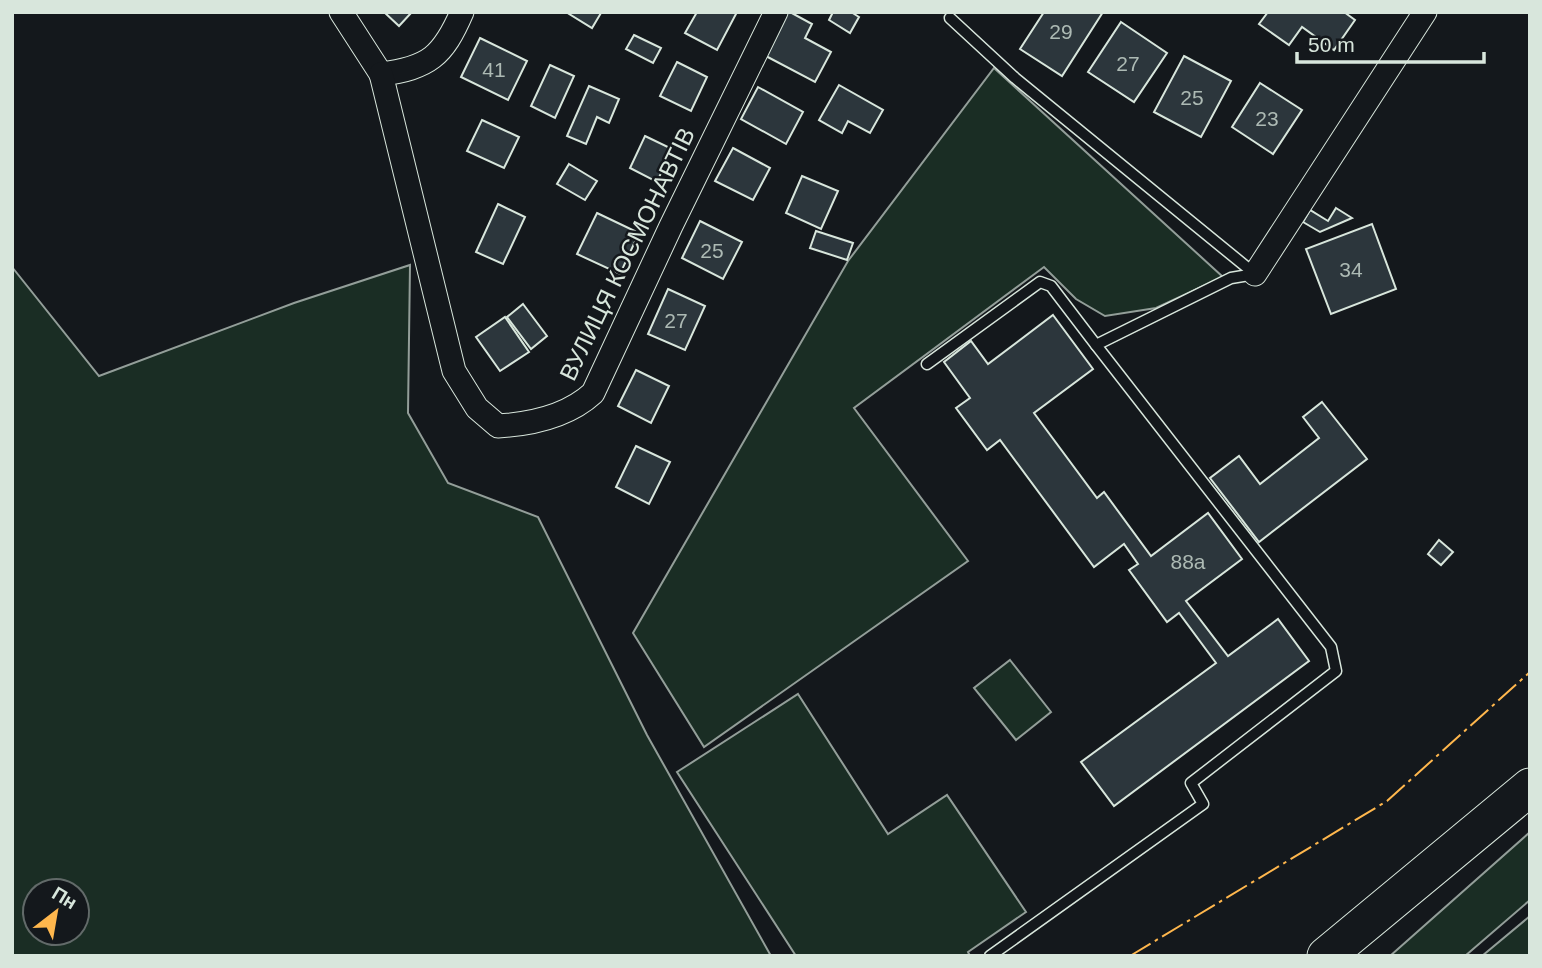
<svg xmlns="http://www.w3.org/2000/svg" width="1542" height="968" viewBox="0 0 1542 968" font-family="Helvetica,sans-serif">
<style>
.green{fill:#1a2d24;stroke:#939e99;stroke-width:2;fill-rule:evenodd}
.building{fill:#2c363c;stroke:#d8e6dc;stroke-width:2}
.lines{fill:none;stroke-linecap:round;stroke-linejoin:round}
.service-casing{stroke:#d8e6dc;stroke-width:13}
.minor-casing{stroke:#d8e6dc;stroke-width:25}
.trunk-casing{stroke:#d8e6dc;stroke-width:39}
.service{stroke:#14181c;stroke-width:10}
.minor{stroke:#14181c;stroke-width:23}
.trunk{stroke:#14181c;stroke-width:37}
.power{stroke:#ffb74d;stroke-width:2;stroke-dasharray:24 5 3.5 5;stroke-linecap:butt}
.labels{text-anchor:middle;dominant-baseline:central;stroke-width:5;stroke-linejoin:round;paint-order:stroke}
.number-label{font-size:21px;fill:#adbab4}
.street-label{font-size:24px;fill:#d8e6dc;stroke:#14181c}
</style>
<rect width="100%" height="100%" fill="#14181c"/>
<g class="green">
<polygon points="994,68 1223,277 1156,308 1105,316 1076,299 1044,267 854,408 968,561 704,747 633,633 848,261"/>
<path d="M 410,265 L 408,413 L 448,483 L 538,517 L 647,735 L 771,956 L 12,956 L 12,267 L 99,376 L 294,303 ZM 77,891 L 77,933 L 35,933 L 35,891 Z"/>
<polygon points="1010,660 1051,712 1016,740 974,688"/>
<polygon points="798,694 888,834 947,795 1026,912 968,952 970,956 796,956 677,772"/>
<polygon points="1530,832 1530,900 1465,956 1390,956"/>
<polygon points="1530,916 1530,956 1482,956"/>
</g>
<g class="building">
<polygon points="384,12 412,12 399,26"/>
<polygon points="566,12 600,12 601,13 592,28"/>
<polygon points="697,12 737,12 717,50 685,33"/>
<polygon points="784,12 790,12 812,24 805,38 831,52 815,82 762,54"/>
<polygon points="833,12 851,12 859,17 850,33 829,20"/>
<polygon points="1044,12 1103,12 1062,76 1020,49"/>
<polygon points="1268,12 1344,12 1355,20 1334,50 1302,27 1289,45 1259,24"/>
<polygon points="1121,22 1167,53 1134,102 1088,72"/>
<polygon points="634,35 661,48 653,63 626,49"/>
<polygon points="480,38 527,61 508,100 461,77"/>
<polygon points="1184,56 1231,81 1201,137 1154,112"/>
<polygon points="677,62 707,77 691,111 660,96"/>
<polygon points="550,65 574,76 555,118 531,106"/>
<polygon points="1260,83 1302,110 1273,154 1232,127"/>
<polygon points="839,85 883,110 870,133 848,121 842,133 819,120"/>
<polygon points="589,86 619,99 609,123 597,117 586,144 567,136"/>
<polygon points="758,87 803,112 786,144 741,119"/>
<polygon points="482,120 519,137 504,168 467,151"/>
<polygon points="645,136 672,149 657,182 630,168"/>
<polygon points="733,148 770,168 753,200 715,181"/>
<polygon points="569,164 597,181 585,200 557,184"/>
<polygon points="802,176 838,191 821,229 786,213"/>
<polygon points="498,204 525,217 503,264 476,252"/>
<polygon points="1336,208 1352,218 1320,232 1303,222 1310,210 1328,221"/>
<polygon points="597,213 639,233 620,274 577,254"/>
<polygon points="700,221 742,242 723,279 682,258"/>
<polygon points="1372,224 1396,289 1331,314 1306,249"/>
<polygon points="816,231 853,243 847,260 810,248"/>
<polygon points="668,289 705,306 685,350 648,334"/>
<polygon points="523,304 547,336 531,349 507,317"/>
<polygon points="1053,315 1093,369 1034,413 1097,498 1104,492 1151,556 1208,513 1242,559 1186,601 1228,656 1278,619 1309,661 1114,806 1081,762 1216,663 1179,613 1167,622 1129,570 1138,564 1124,544 1094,567 1000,440 987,450 956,408 970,398 944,362 971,341 988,364"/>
<polygon points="505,317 529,352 500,371 476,337"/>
<polygon points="636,370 669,386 651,423 618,406"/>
<polygon points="1322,402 1367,459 1259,542 1210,478 1239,456 1260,484 1319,438 1303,417"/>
<polygon points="636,446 670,462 649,504 616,487"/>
<polygon points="1439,540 1453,552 1441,565 1428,554"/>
</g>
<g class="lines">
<g class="service-casing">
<g id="service">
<polyline points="950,18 1015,78 1255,274"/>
<polyline points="927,364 1040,282 1051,286 1096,345"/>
<polyline points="990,956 1203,804 1191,783 1336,671 1331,647 1096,345 1231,278 1255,274"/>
</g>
</g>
<g class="minor-casing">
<g id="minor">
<path d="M 341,12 L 381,74 C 429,68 443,56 462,12"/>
<path d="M 381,74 L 454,371 L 477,408 L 498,426 C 532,424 568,416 593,393 L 671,226 L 776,12"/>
<polyline points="1255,274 1425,12"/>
</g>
</g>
<g class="trunk-casing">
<polyline id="trunk" points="1326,956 1530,787"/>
</g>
<use href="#service" class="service"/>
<use href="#minor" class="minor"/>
<use href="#trunk" class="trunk"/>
<polyline class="power" points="1130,956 1387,801 1530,672"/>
</g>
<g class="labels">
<g class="number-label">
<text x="1061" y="31">29</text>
<text x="1128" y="63">27</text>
<text x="494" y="69">41</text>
<text x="1192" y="97">25</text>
<text x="1267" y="118">23</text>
<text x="712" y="250">25</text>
<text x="1351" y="269">34</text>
<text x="676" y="320">27</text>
<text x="1188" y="561">88а</text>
</g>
<g class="street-label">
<text transform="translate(627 254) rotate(-64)">ВУЛИЦЯ КОСМОНАВТІВ</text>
</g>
</g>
<rect width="1542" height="968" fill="none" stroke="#d8e6dc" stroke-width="28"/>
<g transform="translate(56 912) rotate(31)"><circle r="33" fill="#14181c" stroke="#626a69" stroke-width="2"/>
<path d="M0-5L12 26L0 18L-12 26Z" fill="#ffb74d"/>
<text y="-10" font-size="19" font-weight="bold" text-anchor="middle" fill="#d8e6dc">Пн</text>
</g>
<path d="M1297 52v10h187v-10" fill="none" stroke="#d8e6dc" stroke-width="3.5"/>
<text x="1308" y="52" font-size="21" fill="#d8e6dc" stroke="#14181c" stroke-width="5" paint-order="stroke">50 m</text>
</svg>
